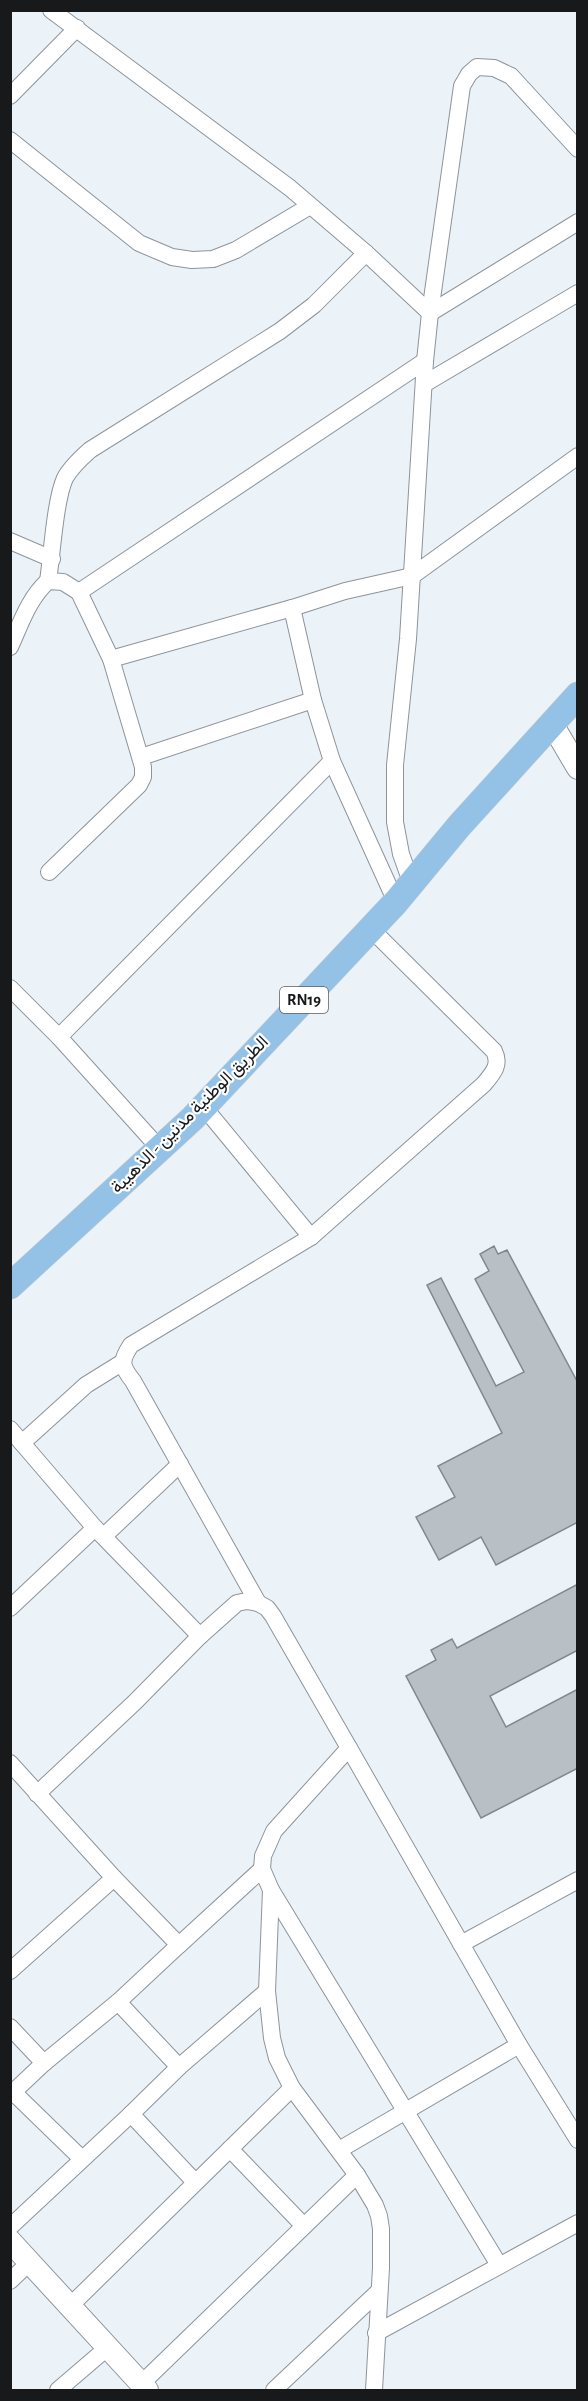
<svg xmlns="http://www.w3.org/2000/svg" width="588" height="2401" viewBox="0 0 588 2401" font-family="'Alegreya Sans',Vazirmatn,sans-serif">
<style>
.building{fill:#b8bfc5;stroke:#82888e;stroke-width:1.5}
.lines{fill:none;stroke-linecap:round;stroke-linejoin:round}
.street-casing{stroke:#8e949a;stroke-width:18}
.secondary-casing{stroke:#8e949a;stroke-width:24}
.primary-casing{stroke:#cccccd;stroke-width:27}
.street{stroke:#fff;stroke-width:16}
.secondary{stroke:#fff;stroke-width:22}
.primary{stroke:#94c2e7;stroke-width:26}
.labels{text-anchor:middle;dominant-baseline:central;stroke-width:4.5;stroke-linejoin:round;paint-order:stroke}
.shield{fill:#fff;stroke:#5d5e5f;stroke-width:1.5}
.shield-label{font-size:16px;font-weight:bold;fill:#17191b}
.street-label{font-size:18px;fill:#17191b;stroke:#fff}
</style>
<rect width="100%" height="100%" fill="#ebf2f8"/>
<g class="building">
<polygon points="494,1246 498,1254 507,1250 578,1383 578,1522 496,1565 481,1537 439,1560 416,1517 455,1497 438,1466 502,1433 427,1285 441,1278 496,1386 524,1372 475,1279 489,1271 480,1254"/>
<polygon points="578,1584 578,1650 490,1696 506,1727 578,1689 578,1768 481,1818 406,1676 436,1660 431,1650 452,1639 457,1648"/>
</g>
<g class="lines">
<g class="street-casing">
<g id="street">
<polyline points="51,10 290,188 366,253 430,313 425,361 408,639 395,765 395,822 401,854 411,882"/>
<polyline points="10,96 77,28"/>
<polyline points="10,140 139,243 172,257 192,260 213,259 236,250 310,206"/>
<polyline points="430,313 462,86 469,74 477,67 494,68 511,76 578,149"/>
<polyline points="430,313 578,222"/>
<polyline points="424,384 578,293"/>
<polyline points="10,541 52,559"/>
<path d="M 48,581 C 52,555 55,500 65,478 C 71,467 81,458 90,450 L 280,331 L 314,305 L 366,253"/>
<polyline points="79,592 425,361"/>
<polyline points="292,608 313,700 332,761 396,902"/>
<path d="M 10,647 C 21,623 29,598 48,581 L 63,582 L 79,592 L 111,659 L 143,767 L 143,777 L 139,785 L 49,872"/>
<polyline points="111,659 292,608 345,591 412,576 578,456"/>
<polyline points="141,757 313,700"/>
<polyline points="10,988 59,1037 160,1149"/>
<polyline points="59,1037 332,761"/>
<polyline points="203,1106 311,1237"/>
<polyline points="10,1429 95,1528 10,1608"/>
<polyline points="22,1443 86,1385 123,1362"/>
<polyline points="95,1528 200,1636"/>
<polyline points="104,1536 180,1464"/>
<path d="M 258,1603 L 133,1381 C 121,1366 120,1361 131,1345 L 311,1237 L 484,1084 C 493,1073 501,1065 494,1051 L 371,929"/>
<polyline points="349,1748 519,2045 578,2140"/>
<polyline points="10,1763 114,1878 10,1971"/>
<polyline points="37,1794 135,1702 200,1636 237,1603 247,1601 258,1603 267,1608 273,1616 349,1748 274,1831 263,1856 262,1869 271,1890 267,1991 272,2038 277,2058 292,2088 357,2175 375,2205 379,2216 381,2229 381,2268 374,2390"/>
<polyline points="271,1890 499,2265"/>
<polyline points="461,1944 578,1880"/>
<polyline points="179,1945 262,1869"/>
<polyline points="118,2002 179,2067"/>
<polyline points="10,2027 44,2063 10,2095"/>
<polyline points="44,2063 118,2002 179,1945 114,1878"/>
<polyline points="13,2092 82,2159"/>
<polyline points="230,2149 303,2225"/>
<polyline points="339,2150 519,2045"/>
<polyline points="195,2182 131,2114 179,2067 267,1991"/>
<polyline points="10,2227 131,2114"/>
<polyline points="10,2281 30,2262"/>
<polyline points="70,2306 292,2088"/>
<polyline points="376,2333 578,2223"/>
<polyline points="141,2384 357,2175"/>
<polyline points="58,2390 107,2348"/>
<polyline points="274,2390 378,2292"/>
</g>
</g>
<g class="secondary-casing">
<g id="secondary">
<polyline points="552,724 578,768"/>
<polyline points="10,2241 147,2390"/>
</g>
</g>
<g class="primary-casing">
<polyline id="primary" points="10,1286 193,1118 396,902 459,826 578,695"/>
</g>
<use href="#street" class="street"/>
<use href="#secondary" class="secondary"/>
<use href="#primary" class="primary"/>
</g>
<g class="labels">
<rect class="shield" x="280" y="987" width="48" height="26" rx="4.5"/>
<g class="shield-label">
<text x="304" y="1000">RN19</text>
</g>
<g class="street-label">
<text transform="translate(190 1115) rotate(-45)">الطريق الوطنية مدنين - الذهيبة</text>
</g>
</g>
<rect width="588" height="2401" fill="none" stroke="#17191b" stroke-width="24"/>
</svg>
